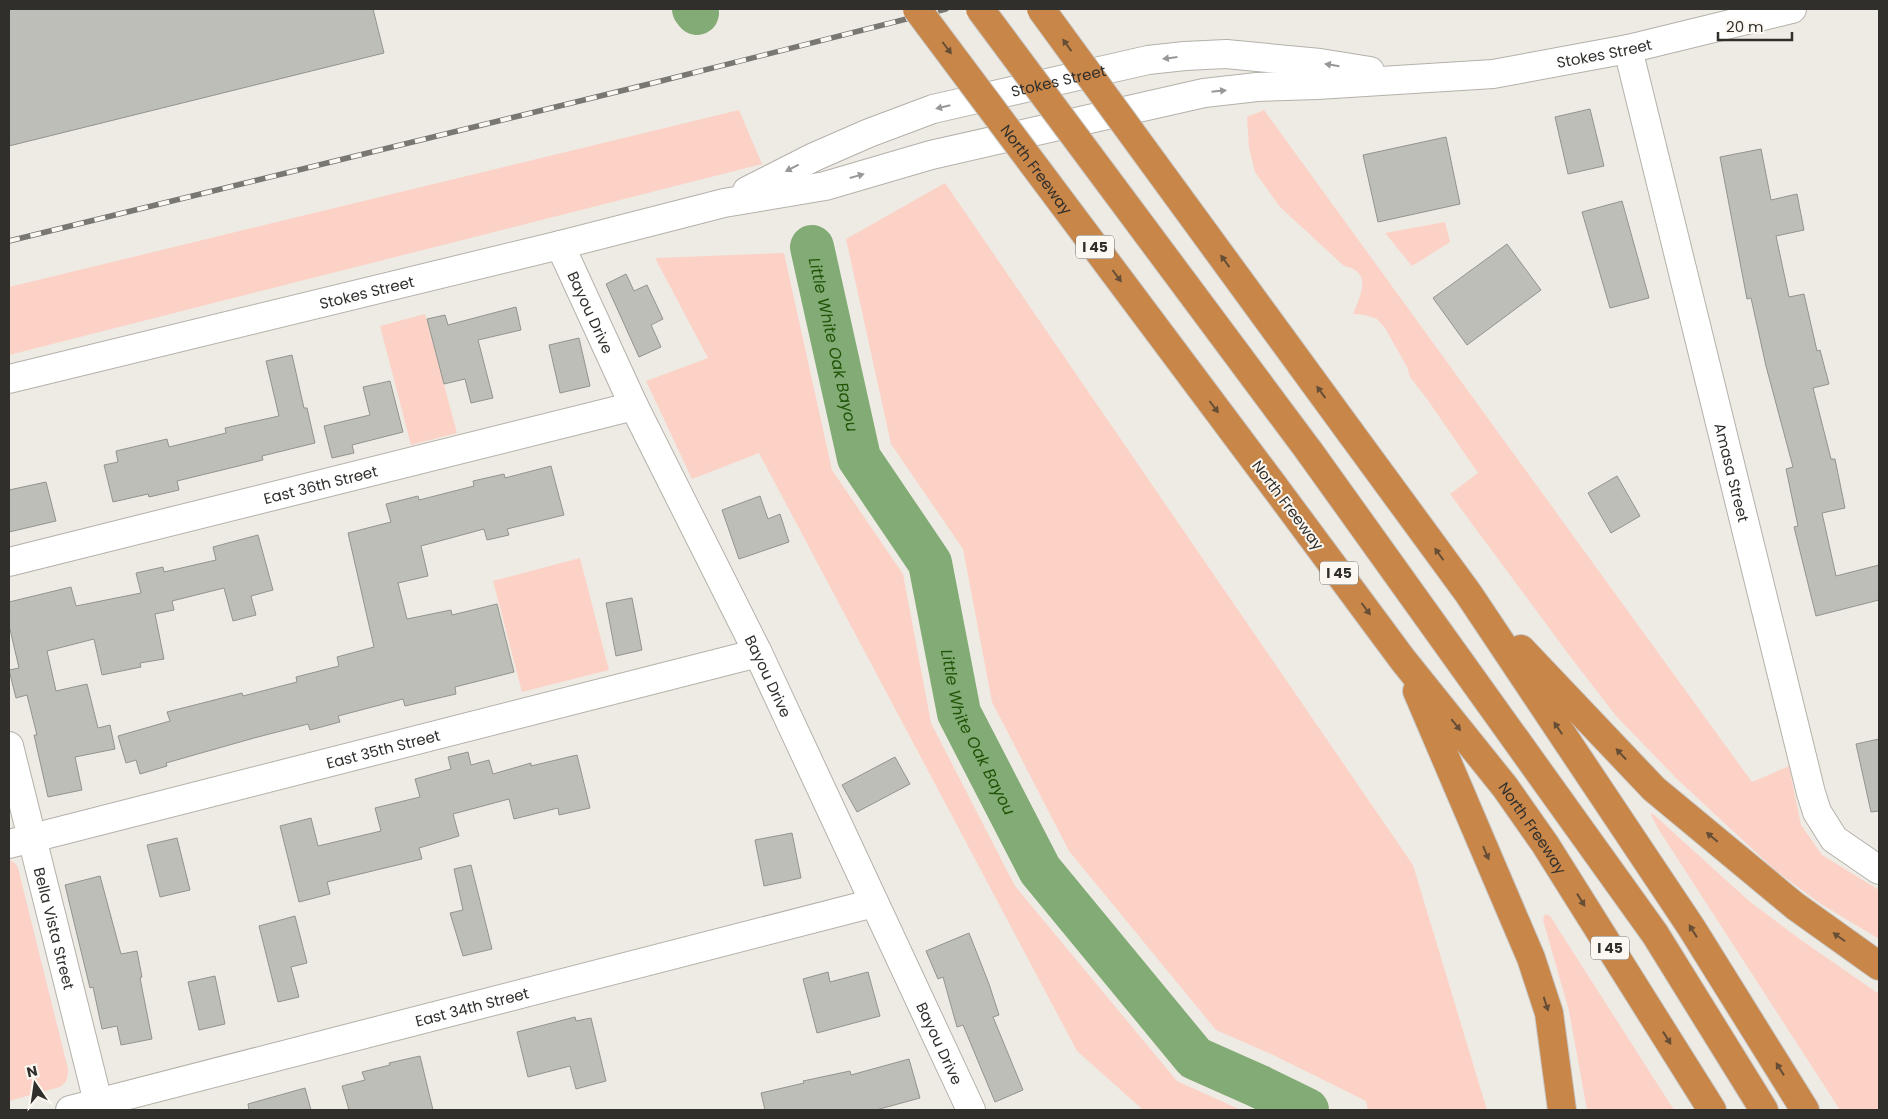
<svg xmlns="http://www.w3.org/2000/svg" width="1888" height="1119" viewBox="0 0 1888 1119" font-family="Poppins,sans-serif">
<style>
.green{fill:#fcd2c7}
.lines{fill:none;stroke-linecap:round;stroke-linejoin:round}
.river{stroke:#82ab75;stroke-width:44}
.building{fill:#bdbeb7;stroke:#93948d}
.minor-casing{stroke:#b4b1aa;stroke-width:30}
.highway-casing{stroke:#c9c9c8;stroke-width:30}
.minor{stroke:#fff;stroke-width:28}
.highway{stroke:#c88649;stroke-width:28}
.rail-casing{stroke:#787772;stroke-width:5.5}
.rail{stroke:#fcf8f1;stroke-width:4;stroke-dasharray:11;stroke-linecap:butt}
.highway-bridge-casing{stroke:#c9c9c8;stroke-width:30;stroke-linecap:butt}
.highway-bridge{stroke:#c88649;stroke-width:28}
.oneway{fill:#654d36}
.oneway2{fill:#989796}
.labels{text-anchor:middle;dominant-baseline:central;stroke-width:4;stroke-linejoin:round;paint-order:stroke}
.shield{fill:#fcf8f1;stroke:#6d6b67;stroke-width:1}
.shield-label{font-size:14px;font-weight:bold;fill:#302f2c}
.street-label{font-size:15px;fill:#302f2c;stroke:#fcf8f1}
.water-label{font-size:16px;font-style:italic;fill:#205407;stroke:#fcf8f1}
</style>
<rect width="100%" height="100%" fill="#eeebe4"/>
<g class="green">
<polygon points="739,110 762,164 9,355 9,287"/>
<path d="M 1264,110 L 1752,782 L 1789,766 L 1801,825 L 1822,855 L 1879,890 L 1879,939 L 1821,904 L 1776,871 L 1677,779 L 1616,716 L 1569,655 L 1450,494 L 1478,473 L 1427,399 L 1410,377 L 1407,367 L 1385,328 L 1377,319 L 1365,315 L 1353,314 C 1357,302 1370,281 1356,271 C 1353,268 1348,267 1344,266 L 1280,207 L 1255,172 L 1249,148 L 1247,117 Z"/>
<polygon points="945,183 1413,865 1487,1110 1368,1110 1366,1101 1273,1055 1216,1030 1069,851 992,702 963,549 891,444 846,239"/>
<polygon points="1445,222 1450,242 1412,266 1385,233"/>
<polygon points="784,253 832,470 903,574 931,723 1015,886 1177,1081 1241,1110 1143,1110 1077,1051 759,453 692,479 646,381 708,358 655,258"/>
<polygon points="425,314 457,433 411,445 380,326"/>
<polygon points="580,558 609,670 522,692 493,581"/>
<polygon points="1652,813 1749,901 1801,940 1879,994 1879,1110 1840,1110 1659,830 1651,815"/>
<path d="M 9,860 L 15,863 L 18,868 L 68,1069 C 68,1078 67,1082 60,1087 L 9,1101 Z"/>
<polygon points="1545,914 1550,916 1674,1110 1587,1110 1569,1011 1543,920"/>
</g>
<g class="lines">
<g class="river">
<polyline points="694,9 697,13"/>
<path id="s1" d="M 812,247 L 859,458 L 930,563 L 959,713 L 1040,870 L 1195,1058 L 1258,1086 L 1307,1110"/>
</g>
</g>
<g class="building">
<polygon points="9,9 373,9 384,53 9,146"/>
<polygon points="1590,109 1604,166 1568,174 1555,117"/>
<polygon points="1446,137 1460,204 1378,222 1363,155"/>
<polygon points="1761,149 1771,200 1797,194 1804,230 1776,236 1789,297 1804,294 1817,351 1820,350 1829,384 1813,388 1831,459 1835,459 1845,508 1822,513 1836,576 1879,565 1879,600 1816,616 1794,527 1798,526 1786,469 1793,467 1766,366 1751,298 1747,299 1720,157"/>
<polygon points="1622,201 1649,298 1610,308 1582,212"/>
<polygon points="1507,244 1541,290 1467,345 1433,298"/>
<polygon points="626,274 634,291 647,285 663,319 651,325 661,347 639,357 606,284"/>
<polygon points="516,307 521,330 478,340 493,398 471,403 465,379 444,384 427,319 445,315 448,325"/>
<polygon points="579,338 590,386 560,393 549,345"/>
<polygon points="292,355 304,408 307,408 315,443 262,456 263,460 177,481 179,490 149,497 148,494 113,502 104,465 118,462 116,451 167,439 169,447 226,433 225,428 279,416 266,361"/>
<polygon points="390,381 403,432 352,445 354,453 332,458 324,426 370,415 363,387"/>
<polygon points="551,466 564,515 507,529 509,535 487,540 484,529 421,546 428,576 398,583 407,619 451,610 452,615 497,604 514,672 455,687 456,694 405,706 403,699 338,716 340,722 310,730 308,724 254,738 166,763 167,766 140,774 136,760 126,763 118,736 170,721 167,712 242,693 243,696 297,682 296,677 339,666 337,657 374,647 348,533 391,522 386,504 418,496 419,500 474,486 473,481 504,474 505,478"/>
<polygon points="1617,476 1640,516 1611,533 1588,493"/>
<polygon points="46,482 56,521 9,532 9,490"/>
<polygon points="760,496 768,519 780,514 789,542 739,559 722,510"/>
<polygon points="258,535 273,590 251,596 256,615 233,621 224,588 172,601 174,610 155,614 164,659 140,663 141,667 102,675 94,639 47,651 56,691 87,684 98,728 110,725 115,749 75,757 82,790 48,797 34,735 37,735 27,695 16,698 9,670 19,668 9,625 9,602 71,587 76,606 141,593 136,573 163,567 164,572 216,560 213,547"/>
<polygon points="632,598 642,650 616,656 606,603"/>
<polygon points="1879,739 1879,811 1871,812 1856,744"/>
<polygon points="468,752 471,765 489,760 493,774 531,763 531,766 577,755 590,808 559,815 558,808 514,819 509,799 453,814 459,836 419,848 422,859 327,882 330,894 299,902 280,826 311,818 318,846 381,831 375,808 420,797 415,779 451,769 448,757"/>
<polygon points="895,757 910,784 857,812 842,785"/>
<polygon points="792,833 801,878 764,886 755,840"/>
<polygon points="177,838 190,890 160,897 147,845"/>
<polygon points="471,865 492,949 463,956 450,913 463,910 454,869"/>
<polygon points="100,876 121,954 137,951 142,977 140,978 152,1039 121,1045 117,1026 102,1029 93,987 90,988 65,885"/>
<polygon points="295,916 307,963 291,967 299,997 278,1002 259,926"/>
<polygon points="969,933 989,984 999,1015 993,1017 1023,1090 995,1102 963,1025 957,1027 943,977 938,979 926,951"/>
<polygon points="828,972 830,982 868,972 880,1016 817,1033 803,979"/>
<polygon points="215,976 225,1024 199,1030 188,982"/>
<polygon points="575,1017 576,1021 591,1018 606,1081 576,1089 570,1066 528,1077 517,1032"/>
<polygon points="420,1056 433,1110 349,1110 342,1086 365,1080 362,1072 390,1065 389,1063"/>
<polygon points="909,1059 920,1098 876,1110 765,1110 761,1093 804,1083 803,1081 850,1071 851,1075"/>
<polygon points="305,1088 311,1110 249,1110 248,1104"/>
</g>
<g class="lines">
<g class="minor-casing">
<g id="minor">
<path id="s2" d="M 1628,49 L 1811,793 L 1817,812 L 1834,839 L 1879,870"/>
<path id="s3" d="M 747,191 L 814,157 L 869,133 L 933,109 L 1148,60 L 1185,56 L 1226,54 L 1320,63 L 1370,71"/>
<path id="s4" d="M 560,245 L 634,406 L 758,653 L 971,1110"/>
<path id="s5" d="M 9,379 L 560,245 L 724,203 L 825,186 L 931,155 L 1204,93 L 1257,87 L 1317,85 L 1493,74 L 1628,49 L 1792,9"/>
<path id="s6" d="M 9,562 L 634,406"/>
<path id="s7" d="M 9,746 L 100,1110"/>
<path id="s8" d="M 9,844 L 758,653"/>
<path id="s9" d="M 70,1110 L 874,903"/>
</g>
</g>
<g class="highway-casing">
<g id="highway">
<polyline points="1350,432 1468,593 1691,927 1805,1110"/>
<polyline points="1309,451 1655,934 1764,1110"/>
<path id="s10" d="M 1274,486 L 1403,660 L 1505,787 L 1545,844 L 1712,1110"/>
<polyline points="1521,649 1654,789 1795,906 1879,966"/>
<polyline points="1417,691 1531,958 1549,1013 1562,1110"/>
</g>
</g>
<use href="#minor" class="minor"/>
<use href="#highway" class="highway"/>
<g class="rail-casing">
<polyline id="rail" points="9,241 653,83 946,9"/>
</g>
<use href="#rail" class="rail"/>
<g class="highway-bridge-casing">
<g id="highway-bridge">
<path id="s11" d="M 917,9 L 1274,486"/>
<polyline points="980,9 1309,451"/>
<polyline points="1041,9 1350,432"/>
</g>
</g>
<use href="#highway-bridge" class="highway-bridge"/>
</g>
<defs><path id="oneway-solid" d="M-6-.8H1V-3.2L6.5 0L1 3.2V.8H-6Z" transform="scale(1.25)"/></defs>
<g class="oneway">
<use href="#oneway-solid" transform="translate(1067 45) rotate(-126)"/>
<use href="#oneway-solid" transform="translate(947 48) rotate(53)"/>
<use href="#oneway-solid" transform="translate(1225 261) rotate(-126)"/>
<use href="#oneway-solid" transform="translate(1117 276) rotate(53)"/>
<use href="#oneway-solid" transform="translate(1321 392) rotate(-126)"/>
<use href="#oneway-solid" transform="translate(1214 407) rotate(53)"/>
<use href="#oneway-solid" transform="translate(1439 554) rotate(-126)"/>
<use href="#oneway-solid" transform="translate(1366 609) rotate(53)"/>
<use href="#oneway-solid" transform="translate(1456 725) rotate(51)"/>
<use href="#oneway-solid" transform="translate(1558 728) rotate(-124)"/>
<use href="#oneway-solid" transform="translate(1621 754) rotate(-133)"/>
<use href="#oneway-solid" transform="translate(1712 837) rotate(-140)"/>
<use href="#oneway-solid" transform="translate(1486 853) rotate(67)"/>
<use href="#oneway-solid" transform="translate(1581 900) rotate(58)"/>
<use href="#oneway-solid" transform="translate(1693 931) rotate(-122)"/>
<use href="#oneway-solid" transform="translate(1839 937) rotate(-145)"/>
<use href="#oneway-solid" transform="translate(1546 1004) rotate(72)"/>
<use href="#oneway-solid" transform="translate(1667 1038) rotate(58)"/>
<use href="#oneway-solid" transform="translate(1780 1069) rotate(-122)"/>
</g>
<g class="oneway2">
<use href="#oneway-solid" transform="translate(1170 58) rotate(173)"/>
<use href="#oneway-solid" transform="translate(1332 65) rotate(-171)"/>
<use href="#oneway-solid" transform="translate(1219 91) rotate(-6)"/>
<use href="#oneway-solid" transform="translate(943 107) rotate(167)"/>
<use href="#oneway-solid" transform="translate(792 168) rotate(153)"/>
<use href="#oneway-solid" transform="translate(857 176) rotate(-16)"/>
</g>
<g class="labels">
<g class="shield">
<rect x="1076" y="235.5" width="38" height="23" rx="4"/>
<rect x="1320" y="561.5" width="38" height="23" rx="4"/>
<rect x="1591" y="936.5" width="38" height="23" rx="4"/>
</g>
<g class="shield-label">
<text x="1095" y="247">I 45</text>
<text x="1339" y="573">I 45</text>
<text x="1610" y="948">I 45</text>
</g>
<g class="street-label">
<text stroke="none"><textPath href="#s5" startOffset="1632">Stokes Street</textPath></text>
<text stroke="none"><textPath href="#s3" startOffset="332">Stokes Street</textPath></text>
<text stroke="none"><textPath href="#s11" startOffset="200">North Freeway</textPath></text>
<text stroke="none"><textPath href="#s5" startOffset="368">Stokes Street</textPath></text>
<text stroke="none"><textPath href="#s4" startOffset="74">Bayou Drive</textPath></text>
<text stroke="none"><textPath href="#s2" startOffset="436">Amasa Street</textPath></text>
<text stroke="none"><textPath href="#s6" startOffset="321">East 36th Street</textPath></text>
<text transform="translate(1288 505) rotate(53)">North Freeway</text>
<text stroke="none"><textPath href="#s4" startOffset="479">Bayou Drive</textPath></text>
<text stroke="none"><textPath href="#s8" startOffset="386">East 35th Street</textPath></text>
<text stroke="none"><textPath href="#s10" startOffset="429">North Freeway</textPath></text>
<text stroke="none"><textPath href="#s7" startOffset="188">Bella Vista Street</textPath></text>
<text stroke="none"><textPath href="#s9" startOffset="415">East 34th Street</textPath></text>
<text stroke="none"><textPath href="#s4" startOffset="884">Bayou Drive</textPath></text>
</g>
<g class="water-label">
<text stroke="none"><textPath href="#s1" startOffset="100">Little White Oak Bayou</textPath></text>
<text stroke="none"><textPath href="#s1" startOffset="520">Little White Oak Bayou</textPath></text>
</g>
</g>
<rect width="1888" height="1119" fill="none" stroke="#302f2c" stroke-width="20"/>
<g transform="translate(35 1084) rotate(347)" stroke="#fcf8f1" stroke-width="4" paint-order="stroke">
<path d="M0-4L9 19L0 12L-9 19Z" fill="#302f2c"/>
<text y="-8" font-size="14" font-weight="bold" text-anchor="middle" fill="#302f2c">N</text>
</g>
<path d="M1718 32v8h74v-8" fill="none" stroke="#302f2c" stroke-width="2.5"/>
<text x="1726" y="32" font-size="15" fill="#302f2c" stroke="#fcf8f1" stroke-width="4" paint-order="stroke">20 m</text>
</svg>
